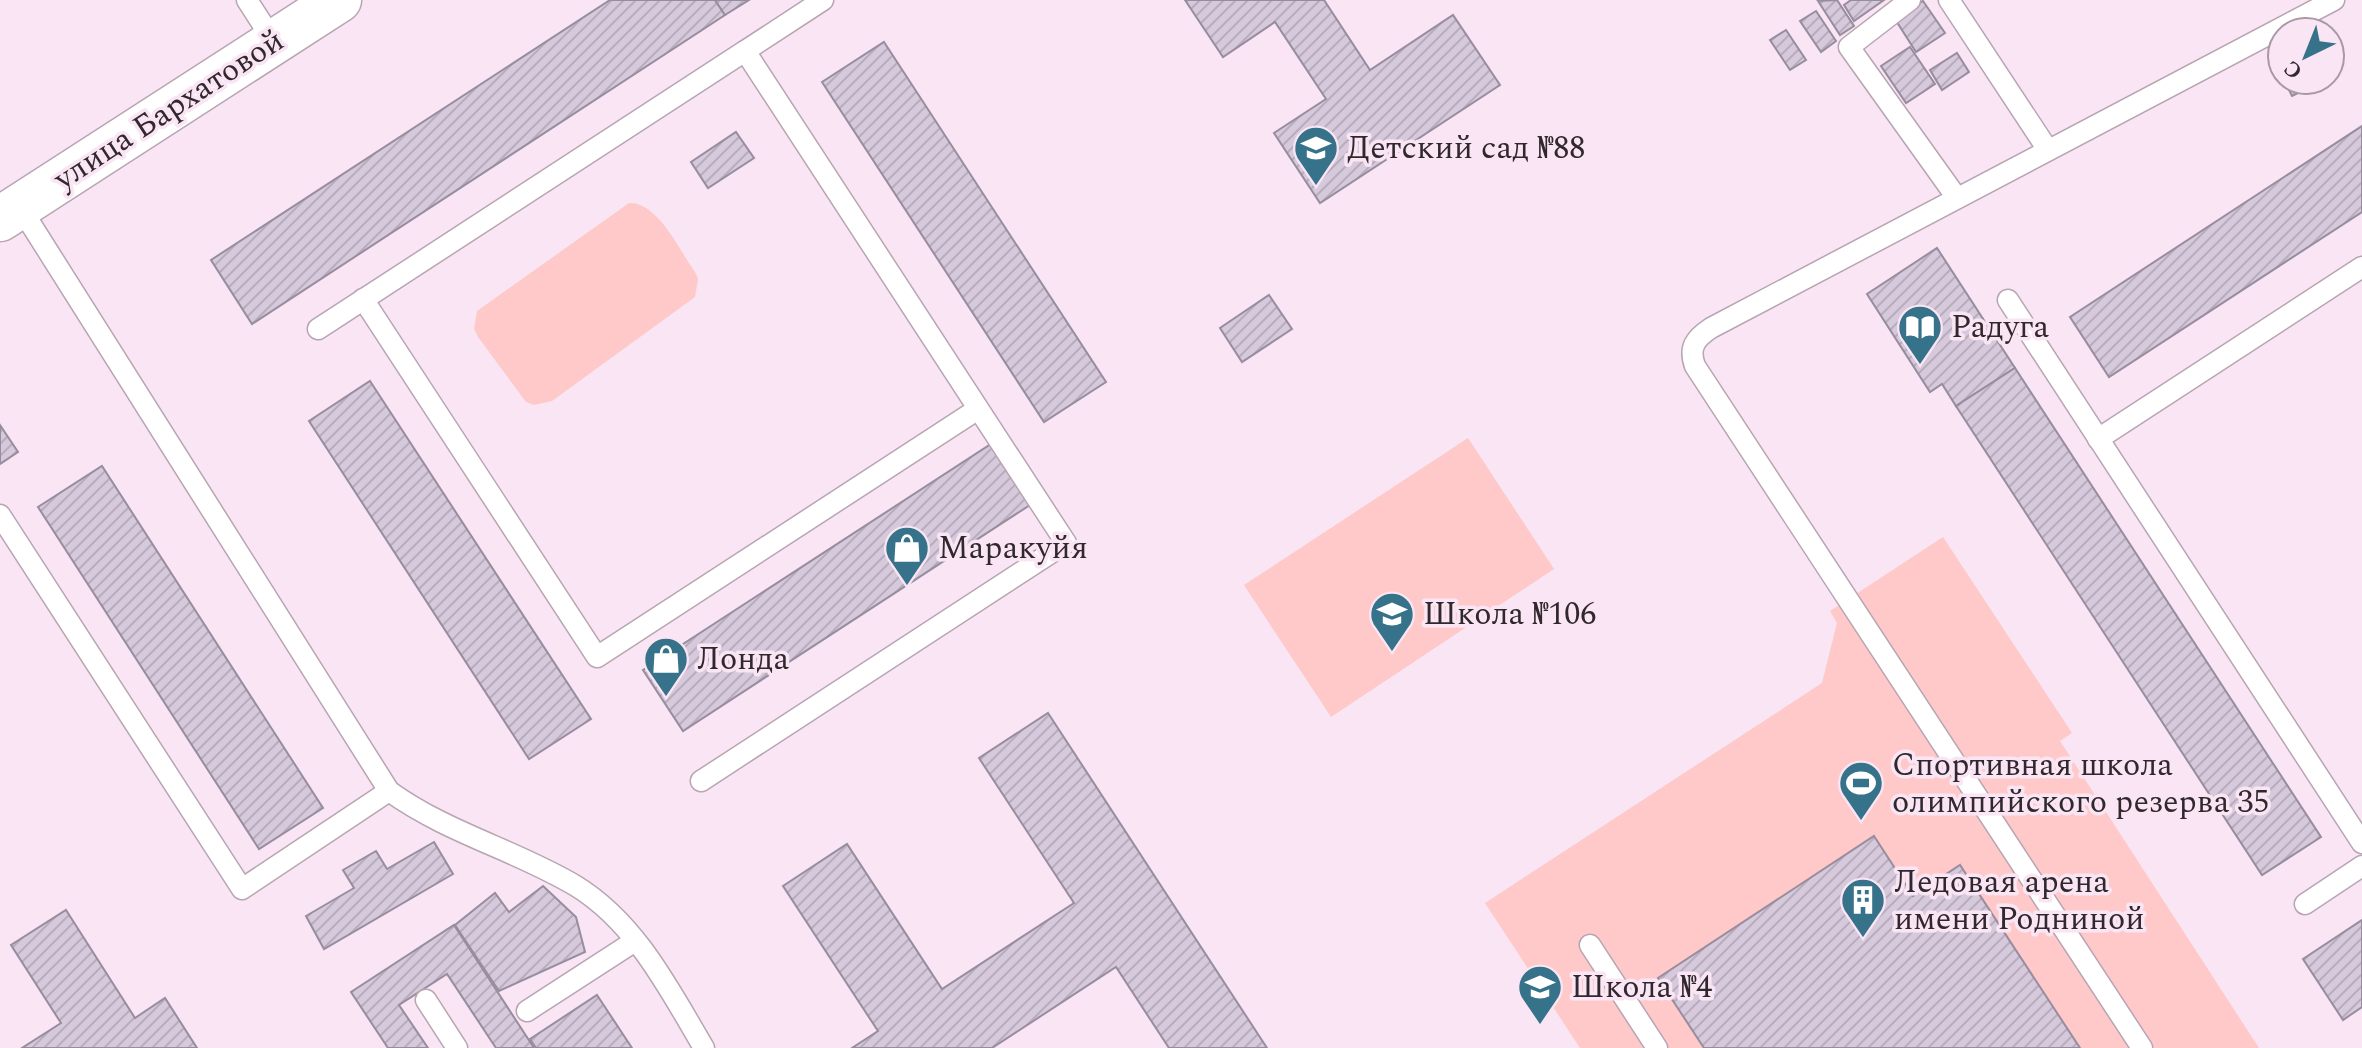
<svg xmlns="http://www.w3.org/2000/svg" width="2362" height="1048" viewBox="0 0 2362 1048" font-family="Spectral,serif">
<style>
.green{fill:#fec9c8}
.building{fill:url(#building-hatch);stroke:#988d9e;stroke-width:2}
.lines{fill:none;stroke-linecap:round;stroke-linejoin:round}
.lane-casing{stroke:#b8a5b3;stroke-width:23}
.secondary-casing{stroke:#b8a5b3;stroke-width:47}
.lane{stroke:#fff;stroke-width:20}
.secondary{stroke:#fff;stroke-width:44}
.labels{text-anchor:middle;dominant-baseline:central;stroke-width:7;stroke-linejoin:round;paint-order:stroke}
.street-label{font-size:32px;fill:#30282d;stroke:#f9e5f3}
.poi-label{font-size:32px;fill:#30282d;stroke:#f9e5f3;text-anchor:start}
</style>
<defs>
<pattern id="building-hatch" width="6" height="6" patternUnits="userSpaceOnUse" patternTransform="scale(2)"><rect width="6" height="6" fill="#d6c9dc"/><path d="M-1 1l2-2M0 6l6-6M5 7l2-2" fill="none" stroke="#b8adbd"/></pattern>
</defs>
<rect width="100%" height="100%" fill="#f9e5f3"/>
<g class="green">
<path d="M 629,203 C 658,202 679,250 695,272 L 698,279 L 695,297 L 552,401 L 534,405 L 526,402 L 478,337 L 474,329 L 477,311 Z"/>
<polygon points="1468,438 1554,569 1331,717 1244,585"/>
<polygon points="1943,537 2072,733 2060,741 2259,1048 1580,1048 1485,903 1822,683 1837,623 1830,611"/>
</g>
<g class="building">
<polygon points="610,0 715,0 725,15 252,324 211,260"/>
<polygon points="715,0 749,0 725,15"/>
<polygon points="1185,0 1324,0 1370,70 1453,15 1500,85 1320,203 1274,133 1326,99 1275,22 1223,57"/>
<polygon points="1837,0 1854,26 1840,35 1818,1"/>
<polygon points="1851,0 1884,0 1854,21 1844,5"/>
<polygon points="1923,1 1945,33 1916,52 1895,19"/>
<polygon points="1816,11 1836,41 1821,52 1800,21"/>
<polygon points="1786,30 1806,60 1790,70 1770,40"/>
<polygon points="884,42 1106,382 1044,422 822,82"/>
<polygon points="2330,46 2339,64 2330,68"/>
<polygon points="1910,47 1935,84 1906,103 1881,66"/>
<polygon points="1957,53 1969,72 1942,90 1930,70"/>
<polygon points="2284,80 2307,80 2311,87 2292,96"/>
<polygon points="2362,126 2362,212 2109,377 2070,317"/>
<polygon points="736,132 754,158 708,188 691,162"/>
<polygon points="1937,248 2015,368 1956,406 1942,384 1930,392 1867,294"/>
<polygon points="1269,295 1292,329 1242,362 1220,328"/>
<polygon points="2015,368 2321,837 2262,875 1956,406"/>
<polygon points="370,381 591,719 529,759 309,421"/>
<polygon points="0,425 18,452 0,464"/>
<polygon points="991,444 1030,505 683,731 643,670"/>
<polygon points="102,466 323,808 259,849 38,507"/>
<polygon points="1048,713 1267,1048 1169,1048 1116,967 992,1048 852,1048 878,1031 783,886 847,844 942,989 1074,903 979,758"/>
<polygon points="1874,836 1913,896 1960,865 2080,1048 1704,1048 1658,978"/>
<polygon points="434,842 453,874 324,949 306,916 354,888 343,870 376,851 387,869"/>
<polygon points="543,886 576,917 585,952 499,991 455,925 495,893 509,912"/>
<polygon points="66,910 135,1018 165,998 197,1048 22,1048 61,1023 11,945"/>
<polygon points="2362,920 2362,1007 2343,1020 2303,959"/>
<polygon points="454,925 534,1048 496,1048 447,974 399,1005 428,1048 388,1048 351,992"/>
<polygon points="597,995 632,1048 536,1048 530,1039"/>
</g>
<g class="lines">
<g class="lane-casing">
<g id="lane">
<polyline points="247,0 274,42"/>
<polyline points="1910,0 1849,47 1957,198"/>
<polyline points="1949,0 2048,150"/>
<path d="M 20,207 L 389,791 C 447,833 516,850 576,886 C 636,923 669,989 704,1048"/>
<polyline points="363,299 597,657 978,409"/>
<polyline points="2008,300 2362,843"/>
<polyline points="318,329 745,51"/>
<polyline points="2098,439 2362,267"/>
<polyline points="0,515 242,889 389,791"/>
<polyline points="701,781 1066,543 745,51 823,0"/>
<polyline points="2305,904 2362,866"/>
<polyline points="1590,945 1657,1048"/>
<polyline points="426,1000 457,1048"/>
<polyline points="527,1011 635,941"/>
<path d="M 2142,1048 L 1695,366 C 1688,347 1696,338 1711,328 L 2334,0"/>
</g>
</g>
<g class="secondary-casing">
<polyline id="secondary" points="0,219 339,0"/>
</g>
<use href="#lane" class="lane"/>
<use href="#secondary" class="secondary"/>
</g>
<defs>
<g id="school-pin" transform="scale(2.3)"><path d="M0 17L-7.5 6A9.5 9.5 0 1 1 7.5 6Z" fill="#367289" stroke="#f9e5f3"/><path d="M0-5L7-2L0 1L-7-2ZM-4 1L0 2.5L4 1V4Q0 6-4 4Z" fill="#fff"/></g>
<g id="library-pin" transform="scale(2.3)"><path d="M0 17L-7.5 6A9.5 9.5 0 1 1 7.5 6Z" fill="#367289" stroke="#f9e5f3"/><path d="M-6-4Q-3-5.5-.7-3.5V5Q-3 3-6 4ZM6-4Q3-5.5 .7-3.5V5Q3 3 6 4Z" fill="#fff"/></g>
<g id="shop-pin" transform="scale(2.3)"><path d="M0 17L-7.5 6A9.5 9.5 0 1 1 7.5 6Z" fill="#367289" stroke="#f9e5f3"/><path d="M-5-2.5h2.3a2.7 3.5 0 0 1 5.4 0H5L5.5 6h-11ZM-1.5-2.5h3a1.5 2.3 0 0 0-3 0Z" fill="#fff"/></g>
<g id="stadium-pin" transform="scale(2.3)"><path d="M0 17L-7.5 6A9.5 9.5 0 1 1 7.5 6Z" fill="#367289" stroke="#f9e5f3"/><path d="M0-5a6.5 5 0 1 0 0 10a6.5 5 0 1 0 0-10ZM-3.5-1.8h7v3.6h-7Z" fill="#fff"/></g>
<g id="building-pin" transform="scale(2.3)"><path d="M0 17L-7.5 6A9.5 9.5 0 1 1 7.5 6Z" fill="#367289" stroke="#f9e5f3"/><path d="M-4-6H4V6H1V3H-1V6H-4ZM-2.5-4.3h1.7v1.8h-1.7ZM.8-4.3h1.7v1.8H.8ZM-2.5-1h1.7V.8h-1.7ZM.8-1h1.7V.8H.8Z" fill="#fff"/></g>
</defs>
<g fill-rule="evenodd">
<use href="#school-pin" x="1316" y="148"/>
<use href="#library-pin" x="1920" y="327"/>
<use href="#shop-pin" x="907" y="548"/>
<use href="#school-pin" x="1392" y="614"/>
<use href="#shop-pin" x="666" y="659"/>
<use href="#stadium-pin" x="1861" y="783"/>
<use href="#building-pin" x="1863" y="900"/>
<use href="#school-pin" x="1540" y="987"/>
</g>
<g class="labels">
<g class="street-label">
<text transform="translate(169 110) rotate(-33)">улица Бархатовой</text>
</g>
<g class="poi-label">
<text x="1347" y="148">Детский сад №88</text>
<text x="1951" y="327">Радуга</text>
<text x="938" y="548">Маракуйя</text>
<text x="1423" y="614">Школа №106</text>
<text x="697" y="659">Лонда</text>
<text x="1892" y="765">Спортивная школа<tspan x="1892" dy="37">олимпийского резерва 35</tspan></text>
<text x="1894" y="882">Ледовая арена<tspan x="1894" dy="37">имени Родниной</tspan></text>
<text x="1571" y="987">Школа №4</text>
</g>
</g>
<g transform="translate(2306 56) rotate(223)"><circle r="38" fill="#f9e5f3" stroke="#a999a4" stroke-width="2"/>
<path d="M0-6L14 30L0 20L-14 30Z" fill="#367289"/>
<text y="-12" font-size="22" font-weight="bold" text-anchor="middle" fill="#30282d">С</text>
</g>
</svg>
